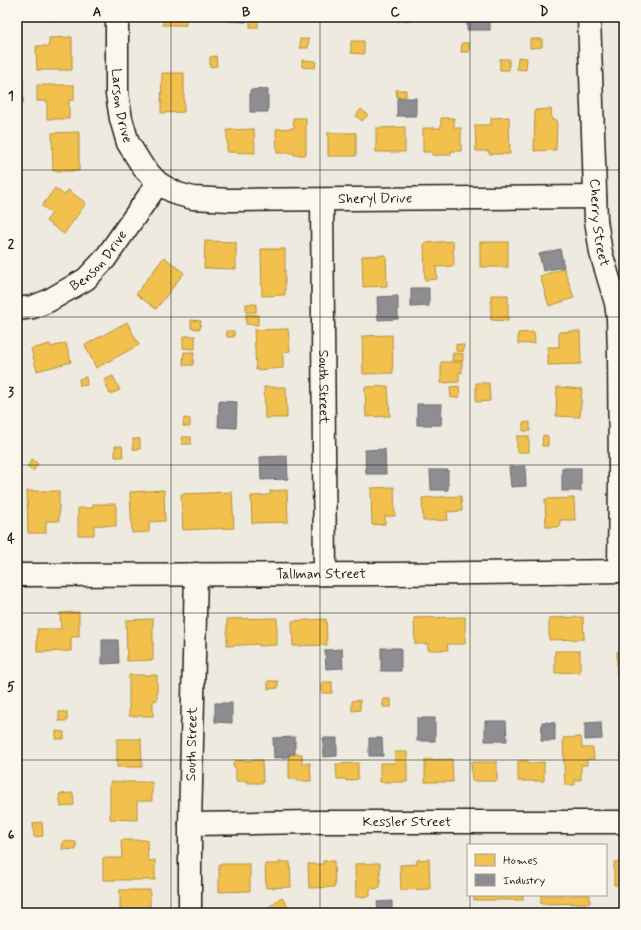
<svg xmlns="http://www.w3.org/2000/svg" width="641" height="930" viewBox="0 0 641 930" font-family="Mynerve,sans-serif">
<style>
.homes{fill:#f2c14e;stroke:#b2903f}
.industry{fill:#8d8d92;stroke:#6b6b6f}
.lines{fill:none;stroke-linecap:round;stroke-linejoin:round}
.minor-casing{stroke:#1c1c1c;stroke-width:25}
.minor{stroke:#fbf7ec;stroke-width:22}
.grid{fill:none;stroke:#1c1c1c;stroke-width:1;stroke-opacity:0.55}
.labels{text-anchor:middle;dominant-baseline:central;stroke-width:4;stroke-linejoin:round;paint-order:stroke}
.street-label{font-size:14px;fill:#1c1c1c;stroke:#fbf7ec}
.neatline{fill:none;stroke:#1c1c1c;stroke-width:1.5}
.grid-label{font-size:13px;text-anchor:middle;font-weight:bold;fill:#1c1c1c}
</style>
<rect width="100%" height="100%" fill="#eeeadf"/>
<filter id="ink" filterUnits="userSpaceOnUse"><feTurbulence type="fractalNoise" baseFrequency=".025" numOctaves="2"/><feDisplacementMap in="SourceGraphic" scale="8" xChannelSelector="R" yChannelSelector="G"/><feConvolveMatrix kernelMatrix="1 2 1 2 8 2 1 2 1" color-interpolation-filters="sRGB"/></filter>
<g filter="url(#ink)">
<g class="homes">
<rect x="52" y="17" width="19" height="4"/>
<rect x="163" y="17" width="23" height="8"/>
<rect x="250" y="18" width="8" height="9"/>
<polygon points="72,37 72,70 37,70 36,46 49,46 49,38"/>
<polygon points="300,39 309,39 308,48 300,48"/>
<polygon points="530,39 542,39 542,47 530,48"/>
<polygon points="351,41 364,41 364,54 351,53"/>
<polygon points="462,43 469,43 469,52 461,52"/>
<polygon points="216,56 217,66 210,67 210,57"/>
<polygon points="518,57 527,58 526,70 517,69"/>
<rect x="500" y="59" width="9" height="11"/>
<polygon points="302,60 316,61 315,68 302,67"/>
<polygon points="162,73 184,73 184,112 161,113"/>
<polygon points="37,85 74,85 74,100 69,100 69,119 47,119 47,101 37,101"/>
<polygon points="396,90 406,90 406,97 397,97"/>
<polygon points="361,109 368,115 362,121 356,116"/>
<polygon points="551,109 552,120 557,120 556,150 534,151 535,110"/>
<polygon points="509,117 510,154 489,154 489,151 476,151 475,125 491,125 491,118"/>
<polygon points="293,118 306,118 306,155 294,155 294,153 277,153 276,129 294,128"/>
<polygon points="441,118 454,118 454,128 461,128 461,151 451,151 451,155 432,155 432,152 423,152 423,128 441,128"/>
<polygon points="405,127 405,152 376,152 376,128"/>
<polygon points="254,129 255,153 227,152 227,130"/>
<polygon points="79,132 79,171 53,171 52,133"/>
<rect x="328" y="133" width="28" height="23"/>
<polygon points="55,188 64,195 68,190 86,203 64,234 46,221 52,213 42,206"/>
<polygon points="205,241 236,242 236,269 204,268"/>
<polygon points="453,241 454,266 436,267 437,279 425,280 424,243"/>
<rect x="480" y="242" width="28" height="25"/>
<polygon points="261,249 285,249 285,295 262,296"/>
<polygon points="386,255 387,286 363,287 362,256"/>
<polygon points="164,257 184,273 156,309 136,294"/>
<polygon points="564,268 574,298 549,306 540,276"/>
<polygon points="491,295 508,295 508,321 491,320"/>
<rect x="246" y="304" width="10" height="8"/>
<polygon points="246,314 258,315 258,325 246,324"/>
<polygon points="191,320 201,321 200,329 191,328"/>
<polygon points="127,322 139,345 96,368 85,345"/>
<polygon points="288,329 290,351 283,352 283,368 256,370 254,330"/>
<polygon points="226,331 234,331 234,337 227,337"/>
<polygon points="580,331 581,364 548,365 548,347 559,347 559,332"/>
<polygon points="534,332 535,343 518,344 518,333"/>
<polygon points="392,335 393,373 363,374 362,336"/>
<polygon points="183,336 195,336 195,349 183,348"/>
<polygon points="66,343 71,362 37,371 31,349 50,344 51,347"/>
<polygon points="456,344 464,345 463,352 456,351"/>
<polygon points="184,352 194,352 193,365 183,365"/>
<polygon points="453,353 463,354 463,361 452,361"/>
<polygon points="441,362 462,362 462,373 459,372 459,382 441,383"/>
<polygon points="113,376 120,390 110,394 104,380"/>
<polygon points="86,377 87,385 80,386 79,379"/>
<polygon points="476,383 489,383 490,401 476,402"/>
<polygon points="388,386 390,416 366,417 365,387"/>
<polygon points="459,386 460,397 451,398 450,387"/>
<polygon points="264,387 286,387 287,418 265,418"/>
<polygon points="557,387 582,389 580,417 556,416"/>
<polygon points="184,418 190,419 190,427 183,426"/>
<polygon points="530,422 530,431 523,431 523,423"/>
<polygon points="543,435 548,436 548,446 542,446"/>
<rect x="517" y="436" width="12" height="16"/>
<rect x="182" y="437" width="9" height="7"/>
<rect x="133" y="439" width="7" height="10"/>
<polygon points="115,446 122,446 123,457 115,457"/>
<polygon points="32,459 38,464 33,471 27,467"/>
<polygon points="394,487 395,516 385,516 385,524 372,525 371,488"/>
<polygon points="164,490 165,521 149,522 149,532 132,533 130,492"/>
<polygon points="287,490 288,522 252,523 251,496 270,495 270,491"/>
<polygon points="27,491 59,491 59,521 46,521 46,533 28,533"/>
<polygon points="232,492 234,528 183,530 181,494"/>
<polygon points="461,496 462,511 447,512 448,520 423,521 422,498"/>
<polygon points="574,498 575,520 560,520 560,527 546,527 545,499"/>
<polygon points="93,504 116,504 116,526 94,525 94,535 78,535 78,508 93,508"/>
<polygon points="79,612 79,637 71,637 71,651 37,652 37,629 61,629 60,613"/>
<polygon points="465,617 465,644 447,644 448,650 428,650 428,644 415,644 414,618"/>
<polygon points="583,617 584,639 549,640 549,618"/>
<polygon points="277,618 277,645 259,646 259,644 227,646 227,619"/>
<polygon points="153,619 153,660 127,661 126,620"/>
<polygon points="326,619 327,645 293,646 292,621"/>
<polygon points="555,651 580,651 580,672 555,673"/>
<rect x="617" y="652" width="7" height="23"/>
<polygon points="129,675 157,675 157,700 153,701 153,716 129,716"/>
<polygon points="268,681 278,681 278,688 268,689"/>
<rect x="322" y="682" width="10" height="11"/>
<rect x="383" y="699" width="8" height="8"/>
<polygon points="360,700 360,710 352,711 352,701"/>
<rect x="59" y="712" width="8" height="9"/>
<polygon points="56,731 64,732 64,739 56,739"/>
<polygon points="581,737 582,748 593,748 594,759 587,759 587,765 581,765 581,780 575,780 575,785 565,785 563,738"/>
<polygon points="117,739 141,739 142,767 117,767"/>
<polygon points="395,752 407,752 407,782 380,782 380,763 395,763"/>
<polygon points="621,752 624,752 624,776 622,776"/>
<polygon points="289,754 302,754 302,764 310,763 311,781 298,781 298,779 289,779"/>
<polygon points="452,759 453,782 425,782 425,760"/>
<polygon points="262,760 263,783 248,783 248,781 236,781 236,768 233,766 233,763 235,761"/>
<polygon points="518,761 528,761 528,763 544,762 544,781 518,781"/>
<polygon points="471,762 497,762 497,781 472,781"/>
<polygon points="358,763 358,779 346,781 346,779 337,779 336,764"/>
<polygon points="110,782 152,782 152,801 137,801 137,820 110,819"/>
<polygon points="73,793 74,805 61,807 59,794"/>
<polygon points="42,822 43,836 34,837 33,823"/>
<polygon points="121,840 147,840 148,861 155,860 155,880 103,880 103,858 122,858"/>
<polygon points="63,841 76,842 76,850 62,849"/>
<polygon points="622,857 624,857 624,885 614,885 614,862 622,862"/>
<polygon points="429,859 430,889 401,890 400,865 417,864 417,860"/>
<polygon points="323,861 334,861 335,887 309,888 308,864 323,864"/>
<polygon points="279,862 290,862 291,887 266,888 265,864 279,864"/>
<polygon points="380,863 380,888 370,889 370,896 356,897 355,864"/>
<polygon points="219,864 250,864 250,891 219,892"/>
<rect x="120" y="890" width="30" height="23"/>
<rect x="474" y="895" width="49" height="5"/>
<polygon points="541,895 590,895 590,903 541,904"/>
<polygon points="281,897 293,912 292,913 271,913 267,909"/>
</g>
<g class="industry">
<polygon points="229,17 246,17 246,22 229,21"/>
<polygon points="397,17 414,17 414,20 397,21"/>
<rect x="467" y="17" width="23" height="13"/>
<rect x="17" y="80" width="6" height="23"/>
<polygon points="268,89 268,112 250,112 250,90"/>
<rect x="397" y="98" width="19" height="18"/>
<polygon points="560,249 564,267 543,271 539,254"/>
<polygon points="411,288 429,288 429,306 411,307"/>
<polygon points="398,296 398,319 378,320 377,297"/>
<polygon points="219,401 237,402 236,428 218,427"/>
<polygon points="417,404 442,404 441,425 417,425"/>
<polygon points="385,449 386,474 366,474 365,450"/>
<polygon points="287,456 288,479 261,480 260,457"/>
<polygon points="525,466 526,486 511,487 509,467"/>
<rect x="562" y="468" width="19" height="23"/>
<polygon points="430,470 448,470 448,490 431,490"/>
<polygon points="102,640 118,640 119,663 102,664"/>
<rect x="381" y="648" width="20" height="23"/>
<polygon points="342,649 343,668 326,669 325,650"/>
<polygon points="215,703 232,703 232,723 215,722"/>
<rect x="417" y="718" width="18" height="23"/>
<polygon points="485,721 506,721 507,741 485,741"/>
<polygon points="542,722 555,723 555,741 541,741"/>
<polygon points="601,722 602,739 585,740 585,723"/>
<polygon points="295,737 295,754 289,754 289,757 274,758 273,738"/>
<polygon points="323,738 337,738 337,756 323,757"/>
<polygon points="369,738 382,738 383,756 369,756"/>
<polygon points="392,901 392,913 378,913 377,902"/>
</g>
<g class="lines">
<g class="minor-casing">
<g id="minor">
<path id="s1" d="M 117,17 L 117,94 L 121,119 L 128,143 L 143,167 L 158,183 L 163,186 L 178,194 L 193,198 L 230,200 L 595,197"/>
<path id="s2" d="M 589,17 L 596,220 L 601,253 L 616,303 L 618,318 L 619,354 L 620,473 L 619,571"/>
<path id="s3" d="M 322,200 L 325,574"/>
<path id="s4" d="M 17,309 L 33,307 L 48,301 L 86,279 L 105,259 L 158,183"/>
<path id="s5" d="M 17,575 L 393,574 L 624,571"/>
<path id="s6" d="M 190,824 L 317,822 L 624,822"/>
<path id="s7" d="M 190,913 L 190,824 L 196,574"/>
</g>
</g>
<use href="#minor" class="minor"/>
</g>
</g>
<path class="grid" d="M 171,17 L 171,913M 320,17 L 320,913M 470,17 L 470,845M 17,170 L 624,170M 17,317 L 624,317M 17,465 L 624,465M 17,613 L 624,613M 17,760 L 624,760M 470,895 L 470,913"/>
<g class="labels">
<g class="street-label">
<text stroke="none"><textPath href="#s1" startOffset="89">Larson Drive</textPath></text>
<text stroke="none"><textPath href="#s1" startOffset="398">Sheryl Drive</textPath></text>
<text stroke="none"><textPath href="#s2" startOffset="206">Cherry Street</textPath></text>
<text stroke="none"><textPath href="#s4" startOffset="98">Benson Drive</textPath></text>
<text stroke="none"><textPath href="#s3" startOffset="187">South Street</textPath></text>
<text stroke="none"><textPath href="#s5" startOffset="304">Tallman Street</textPath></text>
<text stroke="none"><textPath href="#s7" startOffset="169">South Street</textPath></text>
<text stroke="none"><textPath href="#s6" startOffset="217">Kessler Street</textPath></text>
</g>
</g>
<rect width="641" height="930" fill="none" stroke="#fbf7ec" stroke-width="44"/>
<rect x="467" y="844" width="140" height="52" fill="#fbf7ec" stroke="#a29f99"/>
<rect x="475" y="854" width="20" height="12" fill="#f2c14e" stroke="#a29f99"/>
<text x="503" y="864" font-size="12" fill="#1c1c1c">Homes</text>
<rect x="475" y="874" width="20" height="12" fill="#8d8d92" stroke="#a29f99"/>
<text x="503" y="884" font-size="12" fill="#1c1c1c">Industry</text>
<rect x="22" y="22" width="597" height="886" class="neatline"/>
<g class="grid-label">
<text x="97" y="16">A</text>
<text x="246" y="16">B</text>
<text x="395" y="16">C</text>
<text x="544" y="16">D</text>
<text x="11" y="100">1</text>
<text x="11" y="248">2</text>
<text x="11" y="396">3</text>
<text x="11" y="543">4</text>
<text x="11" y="691">5</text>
<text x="11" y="839">6</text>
</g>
</svg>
